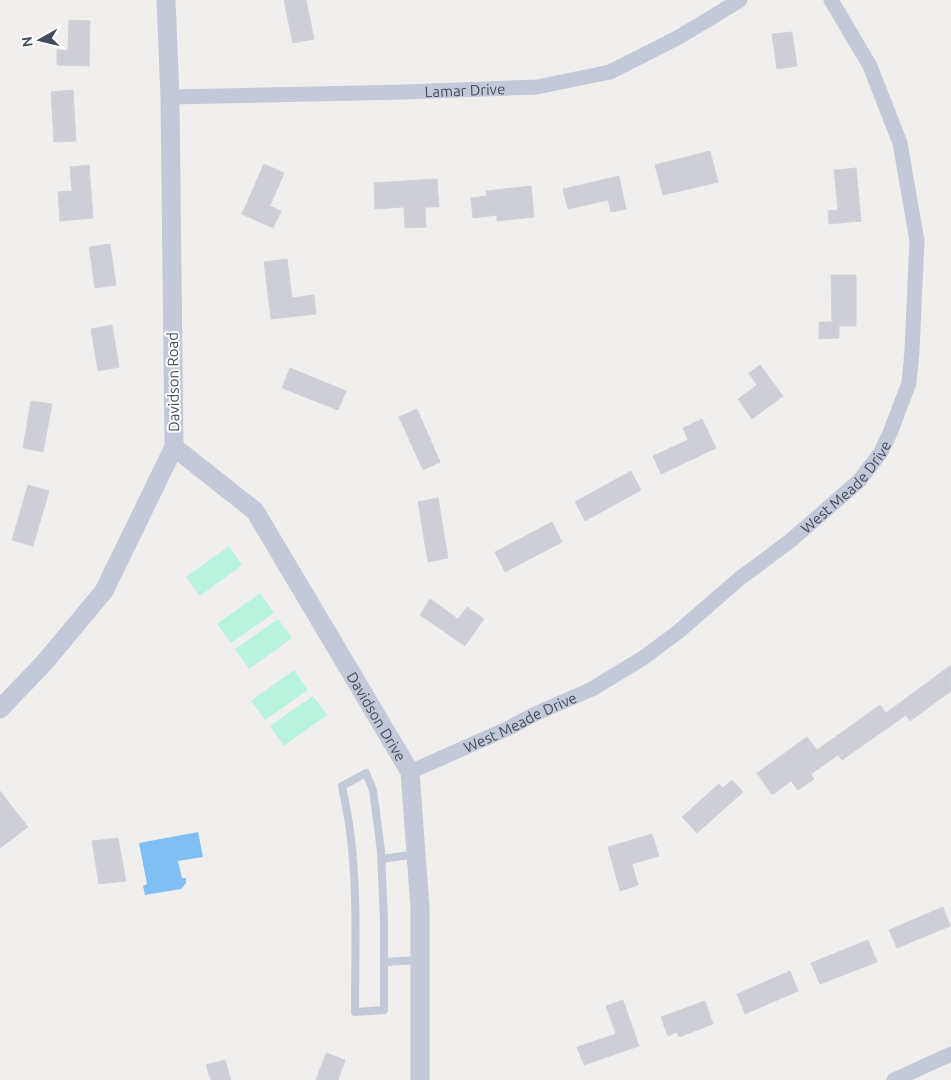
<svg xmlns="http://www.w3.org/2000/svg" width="951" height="1080" viewBox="0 0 951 1080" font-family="Ubuntu,sans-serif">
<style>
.green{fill:#b8f3de}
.water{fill:#80bff4}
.building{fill:#cdced6;stroke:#d1d2da}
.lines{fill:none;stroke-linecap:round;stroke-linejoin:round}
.service{stroke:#c3c9d7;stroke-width:8}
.minor{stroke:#c3c9d7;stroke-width:15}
.tertiary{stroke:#c3c9d7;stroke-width:19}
.labels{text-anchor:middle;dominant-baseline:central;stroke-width:4;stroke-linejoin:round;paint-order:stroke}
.street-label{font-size:15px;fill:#444b5d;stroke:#fff}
</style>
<rect width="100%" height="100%" fill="#f1efee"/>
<g class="green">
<polygon points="229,546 242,565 200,596 186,577"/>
<polygon points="260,593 274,613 231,643 217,624"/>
<polygon points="278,619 292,638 249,669 235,649"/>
<polygon points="294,670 308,690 265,720 251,701"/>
<polygon points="313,696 327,715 284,746 270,726"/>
</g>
<polygon class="water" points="198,832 203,857 178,861 182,878 186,878 186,883 181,889 145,895 143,886 147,884 139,843"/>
<g class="building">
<polygon points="284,0 306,0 314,39 293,43"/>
<polygon points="69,20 90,21 89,66 57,65 57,50 68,50"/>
<polygon points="792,32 797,66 777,69 772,34"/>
<polygon points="73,90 76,141 54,142 51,92"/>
<polygon points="710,151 718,182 663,195 655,165"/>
<polygon points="264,164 284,173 270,206 281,211 273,228 242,214"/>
<polygon points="89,165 93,218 60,221 58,192 72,191 70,167"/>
<polygon points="856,168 861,221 829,224 828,211 838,210 834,170"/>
<polygon points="619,176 626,209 611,212 608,200 568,209 563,189"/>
<polygon points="437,179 439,207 425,207 426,227 405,228 404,207 375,209 374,183"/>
<polygon points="531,186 534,217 497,221 497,215 473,218 471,198 487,196 486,191"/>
<polygon points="110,244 116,285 95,288 89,247"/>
<polygon points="287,259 292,298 314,295 316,314 271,319 264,262"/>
<polygon points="831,275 856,275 856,326 839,326 839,338 819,339 819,322 832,322"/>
<polygon points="112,325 119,367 98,371 91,329"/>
<polygon points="760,365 783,396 752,419 738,399 757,385 749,373"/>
<polygon points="290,368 346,391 338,410 282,388"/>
<polygon points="31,401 52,404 43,452 23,448"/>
<polygon points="417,409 440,462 423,470 399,417"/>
<polygon points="702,419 716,448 661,474 653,456 688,440 683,428"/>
<polygon points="631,471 641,490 585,521 575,502"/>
<polygon points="28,485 49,491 33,546 12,540"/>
<polygon points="438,498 448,558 428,562 418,502"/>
<polygon points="552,522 562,542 505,572 495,552"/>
<polygon points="430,599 458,619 467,607 484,619 465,646 420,615"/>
<polygon points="951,665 951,691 910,721 906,715 842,760 838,755 811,774 814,779 798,790 791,781 772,795 757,773 807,737 817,750 880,705 886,713"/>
<polygon points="732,780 743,792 697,833 682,817 719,784 723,788"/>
<polygon points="0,791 28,827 0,848"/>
<polygon points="652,834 659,856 632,864 638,885 620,891 608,847"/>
<polygon points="118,838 126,881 99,884 92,841"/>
<polygon points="943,907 950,926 897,948 889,930"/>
<polygon points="868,940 877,962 820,984 811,963"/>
<polygon points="790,971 798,991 745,1014 737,994"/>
<polygon points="623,1000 639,1046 584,1065 577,1047 616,1034 606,1006"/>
<polygon points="705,1001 713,1024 679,1037 677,1032 668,1036 661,1017"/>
<polygon points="326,1053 345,1060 338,1080 316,1080"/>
<polygon points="225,1060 231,1080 211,1080 206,1065"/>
</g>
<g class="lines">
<g class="service">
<polyline points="382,859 416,854"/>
<path d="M 384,962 L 384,922 L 381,851 L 373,790 L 366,773 L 342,786 C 345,801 348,816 350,831 C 358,891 355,952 355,1012 L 384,1010 L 384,962 L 420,960"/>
</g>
<g class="minor">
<path id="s1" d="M 170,97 L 405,92 L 537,87 L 610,72 L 679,37 L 740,0"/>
<path id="s2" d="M 410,772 L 511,727 L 535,714 L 592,689 L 643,658 L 678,632 L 739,579 L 790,541 L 859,481 L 881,452 L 890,433 L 909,383 L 912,351 L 917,241 L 900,143 L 870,66 L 831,0"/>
<polyline points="894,1080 951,1054"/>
</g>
<g class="tertiary">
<path id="s3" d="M 174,447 L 255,511 L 410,772 L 420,908 L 420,1080"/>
<polyline points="0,709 45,662 104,591 174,447 170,97 166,0"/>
</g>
</g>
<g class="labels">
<g class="street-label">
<text stroke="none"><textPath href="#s1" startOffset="295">Lamar Drive</textPath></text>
<text transform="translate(173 382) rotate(-91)">Davidson Road</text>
<text stroke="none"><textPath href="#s2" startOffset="526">West Meade Drive</textPath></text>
<text stroke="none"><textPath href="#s3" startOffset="342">Davidson Drive</textPath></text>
<text stroke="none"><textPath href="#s2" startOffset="121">West Meade Drive</textPath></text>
</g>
</g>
<g transform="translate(40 40) rotate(262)" stroke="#ffffff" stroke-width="4" paint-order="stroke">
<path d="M0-4L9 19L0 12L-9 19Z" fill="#444b5d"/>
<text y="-8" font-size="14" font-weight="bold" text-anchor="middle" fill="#444b5d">N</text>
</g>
</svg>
